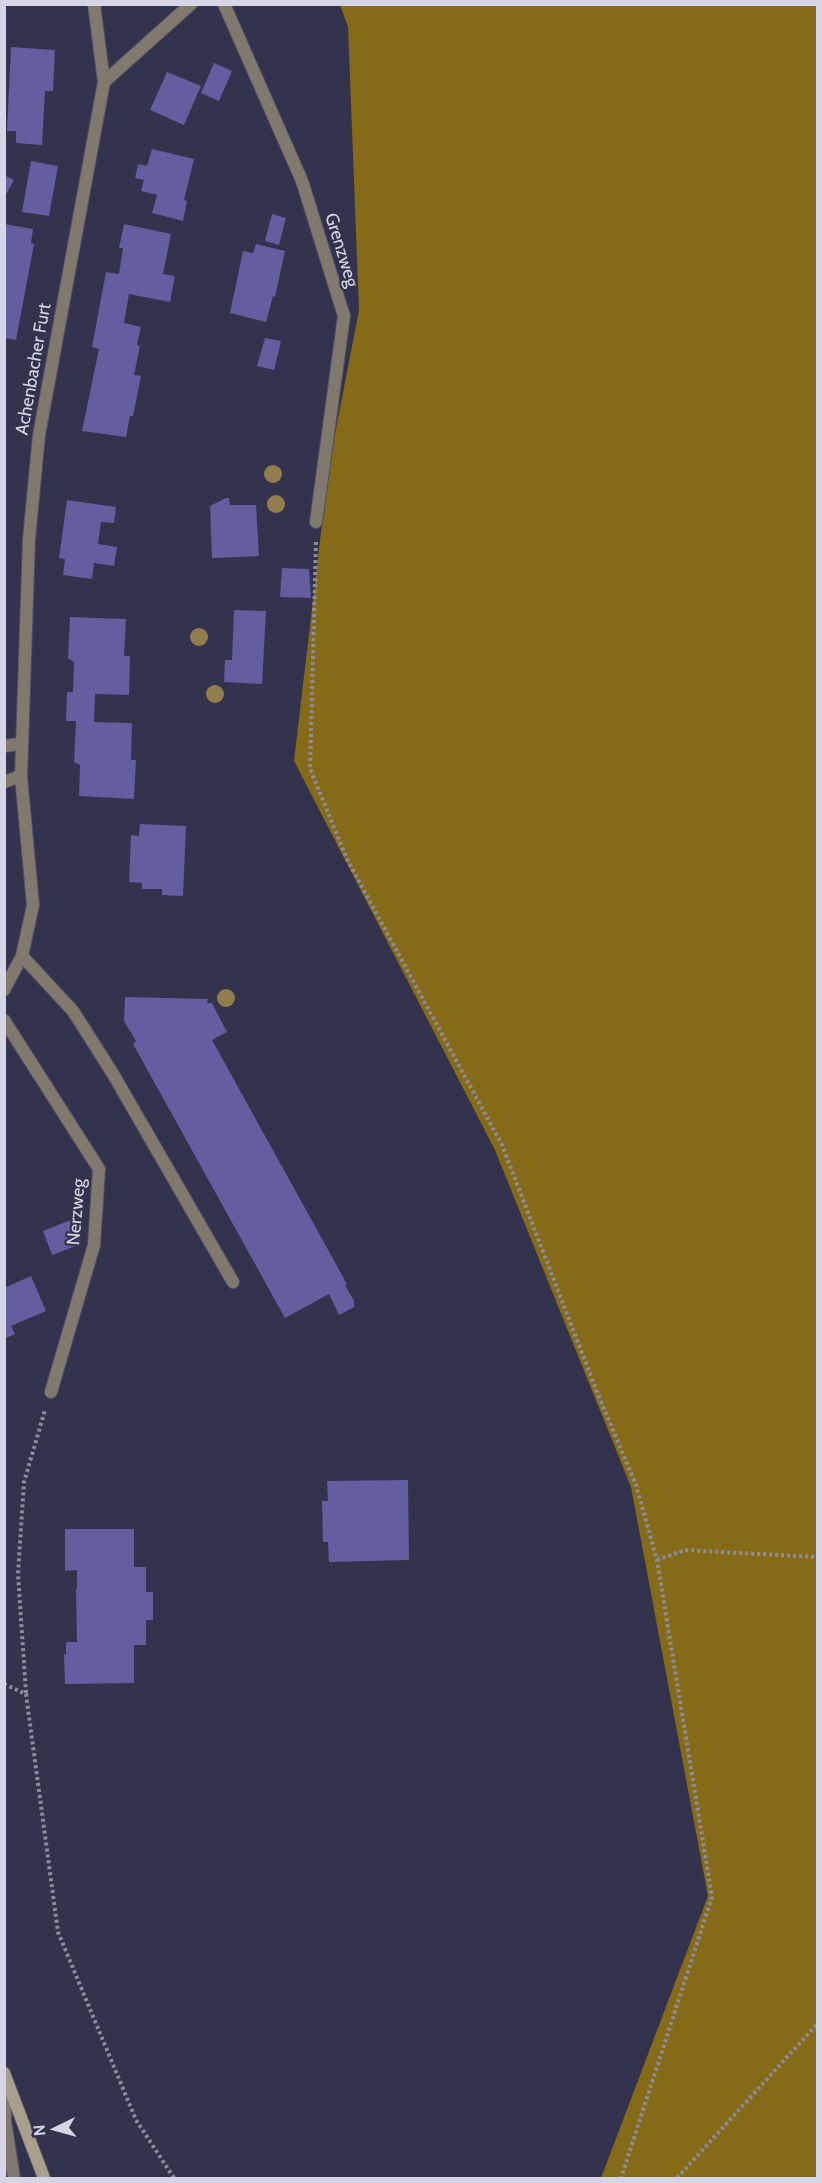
<svg xmlns="http://www.w3.org/2000/svg" width="822" height="2183" viewBox="0 0 822 2183" font-family="Cabin,sans-serif">
<style>
.forest{fill:#856a17}
.building{fill:#625e9f}
.lines{fill:none;stroke-linecap:round;stroke-linejoin:round}
.lane-casing{stroke:#515069;stroke-width:14}
.street-casing{stroke:#515069;stroke-width:14}
.secondary-casing{stroke:#515069;stroke-width:14}
.path{stroke:#8c8ca1;stroke-width:4;stroke-dasharray:3 3;stroke-linecap:butt}
.lane{stroke:#7f7a6d;stroke-width:12}
.street{stroke:#7f7a6d;stroke-width:12}
.secondary{stroke:#a8a08c;stroke-width:12}
.tree{fill:#927d4e}
.labels{text-anchor:middle;dominant-baseline:central;stroke-width:4.5;stroke-linejoin:round;paint-order:stroke}
.street-label{font-size:18px;fill:#d5d5e6;stroke:#34334d}
</style>
<rect width="100%" height="100%" fill="#34334d"/>
<polygon class="forest" points="340,5 817,5 817,2178 601,2178 708,1896 631,1487 495,1150 294,761 329,465 359,310 348,27"/>
<g class="building">
<polygon points="11,47 55,50 53,91 45,91 42,145 16,143 16,131 7,131"/>
<polygon points="214,63 232,71 219,101 201,93"/>
<polygon points="167,72 201,86 184,125 150,110"/>
<polygon points="152,149 194,159 184,200 187,201 183,221 152,213 157,195 141,191 144,180 135,178 138,164 147,166"/>
<polygon points="31,161 58,166 49,216 22,212"/>
<polygon points="4,175 14,180 4,198"/>
<polygon points="272,214 286,218 279,245 265,241"/>
<polygon points="4,224 33,229 31,243 34,244 16,340 4,338"/>
<polygon points="124,224 171,234 163,274 175,276 170,302 129,294 124,323 141,327 137,345 140,346 134,375 141,376 133,416 130,416 126,437 82,431 99,349 92,347 106,272 119,274 123,248 119,248"/>
<polygon points="256,244 285,251 275,297 273,296 266,322 230,313 243,251 253,253"/>
<polygon points="265,338 281,341 274,370 257,366"/>
<polygon points="226,498 229,498 230,505 256,505 259,556 212,558 210,506"/>
<polygon points="67,500 116,507 114,523 101,522 98,544 117,547 114,566 94,563 92,579 63,575 65,559 59,558"/>
<polygon points="282,568 309,569 311,598 280,597"/>
<polygon points="234,610 266,611 262,684 224,682 225,660 232,660"/>
<polygon points="70,617 126,619 124,656 130,656 129,695 95,694 94,722 132,723 131,760 136,760 134,799 79,796 80,765 74,762 76,721 66,721 67,692 73,692 74,662 68,658"/>
<polygon points="140,824 186,826 183,896 162,895 162,889 142,889 142,883 129,882 131,835 139,836"/>
<polygon points="125,997 208,999 207,1003 212,1003 227,1032 212,1040 347,1284 345,1285 354,1301 354,1307 339,1315 329,1294 285,1318 133,1044 136,1041 124,1021"/>
<polygon points="71,1220 81,1244 52,1255 43,1231"/>
<polygon points="31,1276 46,1311 11,1326 15,1334 4,1339 4,1288"/>
<polygon points="408,1480 409,1560 329,1562 328,1542 323,1542 322,1501 328,1501 327,1481"/>
<polygon points="65,1529 134,1529 134,1567 146,1567 146,1592 153,1592 153,1620 146,1620 146,1645 134,1645 134,1683 65,1684 64,1654 66,1655 66,1642 77,1642 76,1589 77,1589 77,1570 65,1571"/>
</g>
<g class="lines">
<g class="lane-casing">
<g id="lane">
<polyline points="224,4 302,181 344,316 316,522"/>
<polyline points="4,746 20,744"/>
<polyline points="4,782 21,776"/>
<polyline points="22,956 73,1011 113,1074 233,1282"/>
<polyline points="4,1020 99,1169 94,1245 51,1392"/>
<polyline points="5,2076 5,2121 14,2178"/>
</g>
</g>
<g class="street-casing">
<g id="street">
<polyline points="104,82 191,4"/>
<polyline points="4,990 22,956 33,905 21,776 29,539 39,435 104,82 94,4"/>
</g>
</g>
<g class="secondary-casing">
<polyline id="secondary" points="4,2073 44,2178"/>
</g>
<g class="path">
<polyline points="316,542 310,769 347,859 502,1145 597,1392 636,1485 657,1560 712,1897 621,2178"/>
<polyline points="657,1560 685,1550 818,1557"/>
<polyline points="4,1684 26,1694 58,1932 136,2120 174,2178"/>
<polyline points="26,1693 18,1574 24,1482 45,1410"/>
<polyline points="677,2178 818,2023"/>
</g>
<use href="#lane" class="lane"/>
<use href="#street" class="street"/>
<use href="#secondary" class="secondary"/>
</g>
<g class="tree">
<circle cx="273" cy="474" r="9"/>
<circle cx="276" cy="504" r="9"/>
<circle cx="199" cy="637" r="9"/>
<circle cx="215" cy="694" r="9"/>
<circle cx="226" cy="998" r="9"/>
</g>
<g class="labels">
<g class="street-label">
<text transform="translate(342 250) rotate(73)">Grenzweg</text>
<text transform="translate(33 369) rotate(-80)">Achenbacher Furt</text>
<text transform="translate(76 1212) rotate(-85)">Nerzweg</text>
</g>
</g>
<rect width="822" height="2183" fill="none" stroke="#d5d5e6" stroke-width="12"/>
<g transform="translate(54 2129) rotate(265)" stroke="#34334d" stroke-width="4.5" paint-order="stroke">
<path d="M0-4.5L10 22L0 15L-10 22Z" fill="#d5d5e6"/>
<text y="-9" font-size="16" font-weight="bold" text-anchor="middle" fill="#d5d5e6">N</text>
</g>
</svg>
